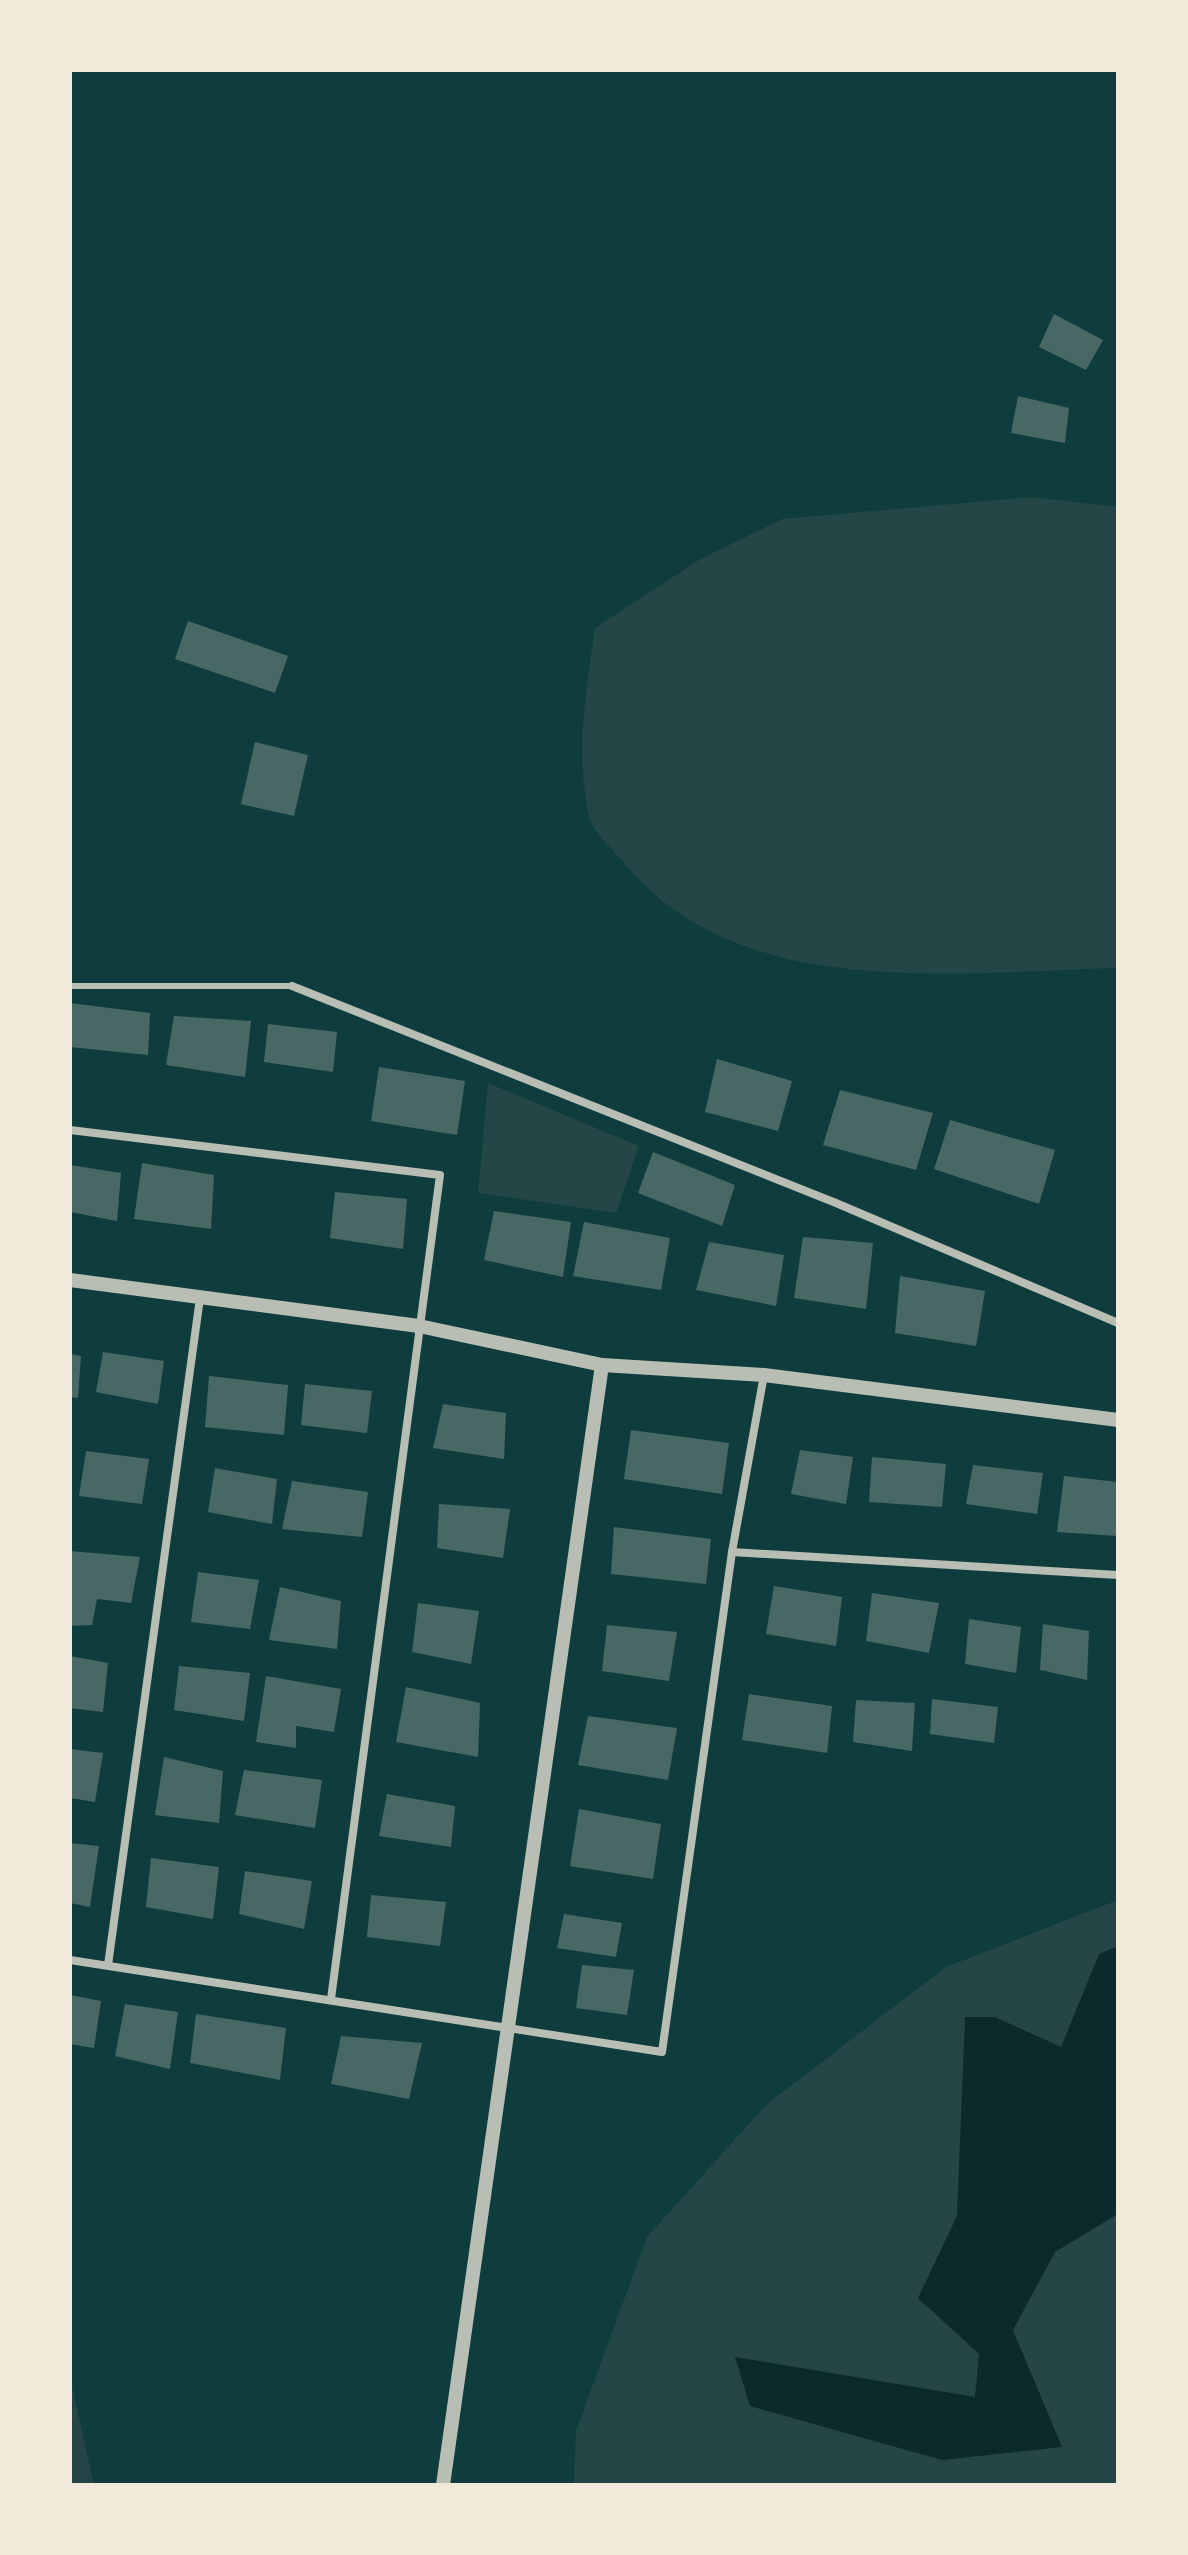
<svg xmlns="http://www.w3.org/2000/svg" width="1188" height="2555" viewBox="0 0 1188 2555" font-family="Mulish,sans-serif">
<style>
.green{fill:#244646}
.water{fill:#0a2a2b}
.building{fill:#486865}
.lines{fill:none;stroke-linecap:round;stroke-linejoin:round}
.service{stroke:#b8beb3;stroke-width:6}
.minor{stroke:#b8beb3;stroke-width:8}
.tertiary{stroke:#b8beb3;stroke-width:14}
</style>
<rect width="100%" height="100%" fill="#0f3d3e"/>
<g class="green">
<path d="M 1032,497 L 1118,507 L 1118,968 C 957,972 740,1003 625,864 C 615,851 592,832 589,816 C 575,754 586,690 595,628 L 699,560 L 782,519 Z"/>
<polygon points="488,1083 639,1146 616,1213 478,1193"/>
<polygon points="1118,1900 1118,2485 574,2485 576,2431 647,2237 767,2104 946,1967"/>
<polygon points="70,2377 94,2485 70,2485"/>
</g>
<polygon class="water" points="1118,1946 1118,2214 1055,2252 1013,2330 1062,2447 942,2460 750,2406 735,2357 975,2397 979,2354 918,2298 957,2216 965,2017 995,2017 1061,2047 1099,1954"/>
<g class="building">
<polygon points="1054,314 1103,340 1086,370 1039,347"/>
<polygon points="1018,396 1069,408 1065,443 1011,433"/>
<polygon points="188,621 288,656 275,693 175,659"/>
<polygon points="255,742 308,755 294,816 241,804"/>
<polygon points="70,1003 150,1013 148,1055 70,1047"/>
<polygon points="174,1016 251,1021 245,1077 166,1065"/>
<polygon points="268,1024 337,1032 333,1072 264,1062"/>
<polygon points="717,1059 792,1081 778,1131 705,1112"/>
<polygon points="379,1067 465,1081 457,1135 371,1121"/>
<polygon points="840,1090 933,1113 916,1170 823,1145"/>
<polygon points="950,1120 1055,1150 1039,1204 934,1169"/>
<polygon points="653,1152 735,1185 722,1226 638,1193"/>
<polygon points="142,1163 214,1175 211,1229 134,1219"/>
<polygon points="70,1165 121,1173 117,1221 70,1212"/>
<polygon points="335,1192 407,1199 403,1249 330,1238"/>
<polygon points="494,1211 571,1222 563,1277 484,1260"/>
<polygon points="584,1222 670,1238 661,1290 573,1276"/>
<polygon points="803,1237 873,1243 866,1309 794,1298"/>
<polygon points="709,1242 784,1255 776,1306 696,1290"/>
<polygon points="900,1276 985,1291 976,1346 895,1333"/>
<polygon points="103,1352 164,1361 158,1404 96,1392"/>
<polygon points="70,1354 81,1356 78,1398 70,1397"/>
<polygon points="209,1376 288,1385 284,1435 205,1427"/>
<polygon points="305,1384 372,1391 367,1433 301,1425"/>
<polygon points="443,1404 506,1413 504,1459 433,1448"/>
<polygon points="631,1430 729,1443 722,1494 624,1479"/>
<polygon points="800,1450 853,1457 846,1504 791,1494"/>
<polygon points="86,1451 149,1459 142,1504 79,1496"/>
<polygon points="872,1457 946,1464 942,1507 869,1502"/>
<polygon points="973,1465 1043,1473 1037,1514 966,1504"/>
<polygon points="215,1468 277,1479 272,1524 208,1512"/>
<polygon points="1064,1476 1118,1482 1118,1536 1057,1532"/>
<polygon points="292,1481 368,1492 362,1537 282,1529"/>
<polygon points="439,1504 510,1509 503,1558 437,1548"/>
<polygon points="614,1527 711,1539 706,1584 611,1574"/>
<polygon points="70,1551 140,1557 131,1603 97,1599 92,1625 70,1626"/>
<polygon points="198,1572 259,1580 250,1629 191,1622"/>
<polygon points="774,1586 842,1597 836,1646 766,1634"/>
<polygon points="280,1587 341,1601 337,1649 269,1640"/>
<polygon points="872,1593 939,1603 929,1653 866,1641"/>
<polygon points="418,1603 479,1611 471,1664 412,1652"/>
<polygon points="969,1619 1021,1627 1016,1673 965,1664"/>
<polygon points="1043,1624 1089,1631 1087,1680 1040,1670"/>
<polygon points="607,1625 677,1632 669,1681 602,1671"/>
<polygon points="70,1656 108,1663 103,1712 70,1708"/>
<polygon points="179,1666 250,1673 244,1721 174,1710"/>
<polygon points="266,1676 341,1689 334,1732 296,1726 296,1748 256,1742"/>
<polygon points="406,1687 480,1703 478,1757 396,1742"/>
<polygon points="749,1694 832,1706 827,1753 742,1740"/>
<polygon points="932,1699 998,1707 994,1743 930,1734"/>
<polygon points="856,1700 915,1703 912,1751 853,1742"/>
<polygon points="588,1716 677,1728 668,1780 578,1765"/>
<polygon points="70,1749 103,1753 95,1802 70,1798"/>
<polygon points="164,1757 223,1771 219,1823 155,1815"/>
<polygon points="244,1770 322,1780 315,1828 235,1815"/>
<polygon points="387,1794 455,1806 451,1847 379,1836"/>
<polygon points="579,1809 661,1824 653,1879 570,1866"/>
<polygon points="70,1843 99,1846 90,1907 70,1903"/>
<polygon points="151,1858 219,1867 213,1919 146,1907"/>
<polygon points="245,1871 312,1881 304,1929 239,1914"/>
<polygon points="371,1895 446,1902 440,1946 367,1937"/>
<polygon points="564,1914 622,1923 616,1957 557,1948"/>
<polygon points="582,1965 634,1970 627,2015 576,2008"/>
<polygon points="70,1995 101,2001 94,2048 70,2044"/>
<polygon points="125,2004 178,2012 170,2069 115,2056"/>
<polygon points="196,2014 286,2028 280,2080 190,2063"/>
<polygon points="341,2036 422,2043 409,2099 331,2084"/>
</g>
<g class="lines">
<polyline class="service" points="70,986 292,986"/>
<g class="minor">
<polyline points="292,986 836,1203 1118,1323"/>
<polyline points="70,1130 440,1175 331,1999"/>
<polyline points="732,1552 1118,1575"/>
<polyline points="70,1960 662,2052 732,1552 764,1375"/>
<polyline points="108,1965 200,1298"/>
</g>
<g class="tertiary">
<polyline points="70,1280 419,1326 602,1365 764,1375 1118,1420"/>
<polyline points="443,2485 602,1365"/>
</g>
</g>
<rect width="1188" height="2555" fill="none" stroke="#f1e9da" stroke-width="144"/>
</svg>
